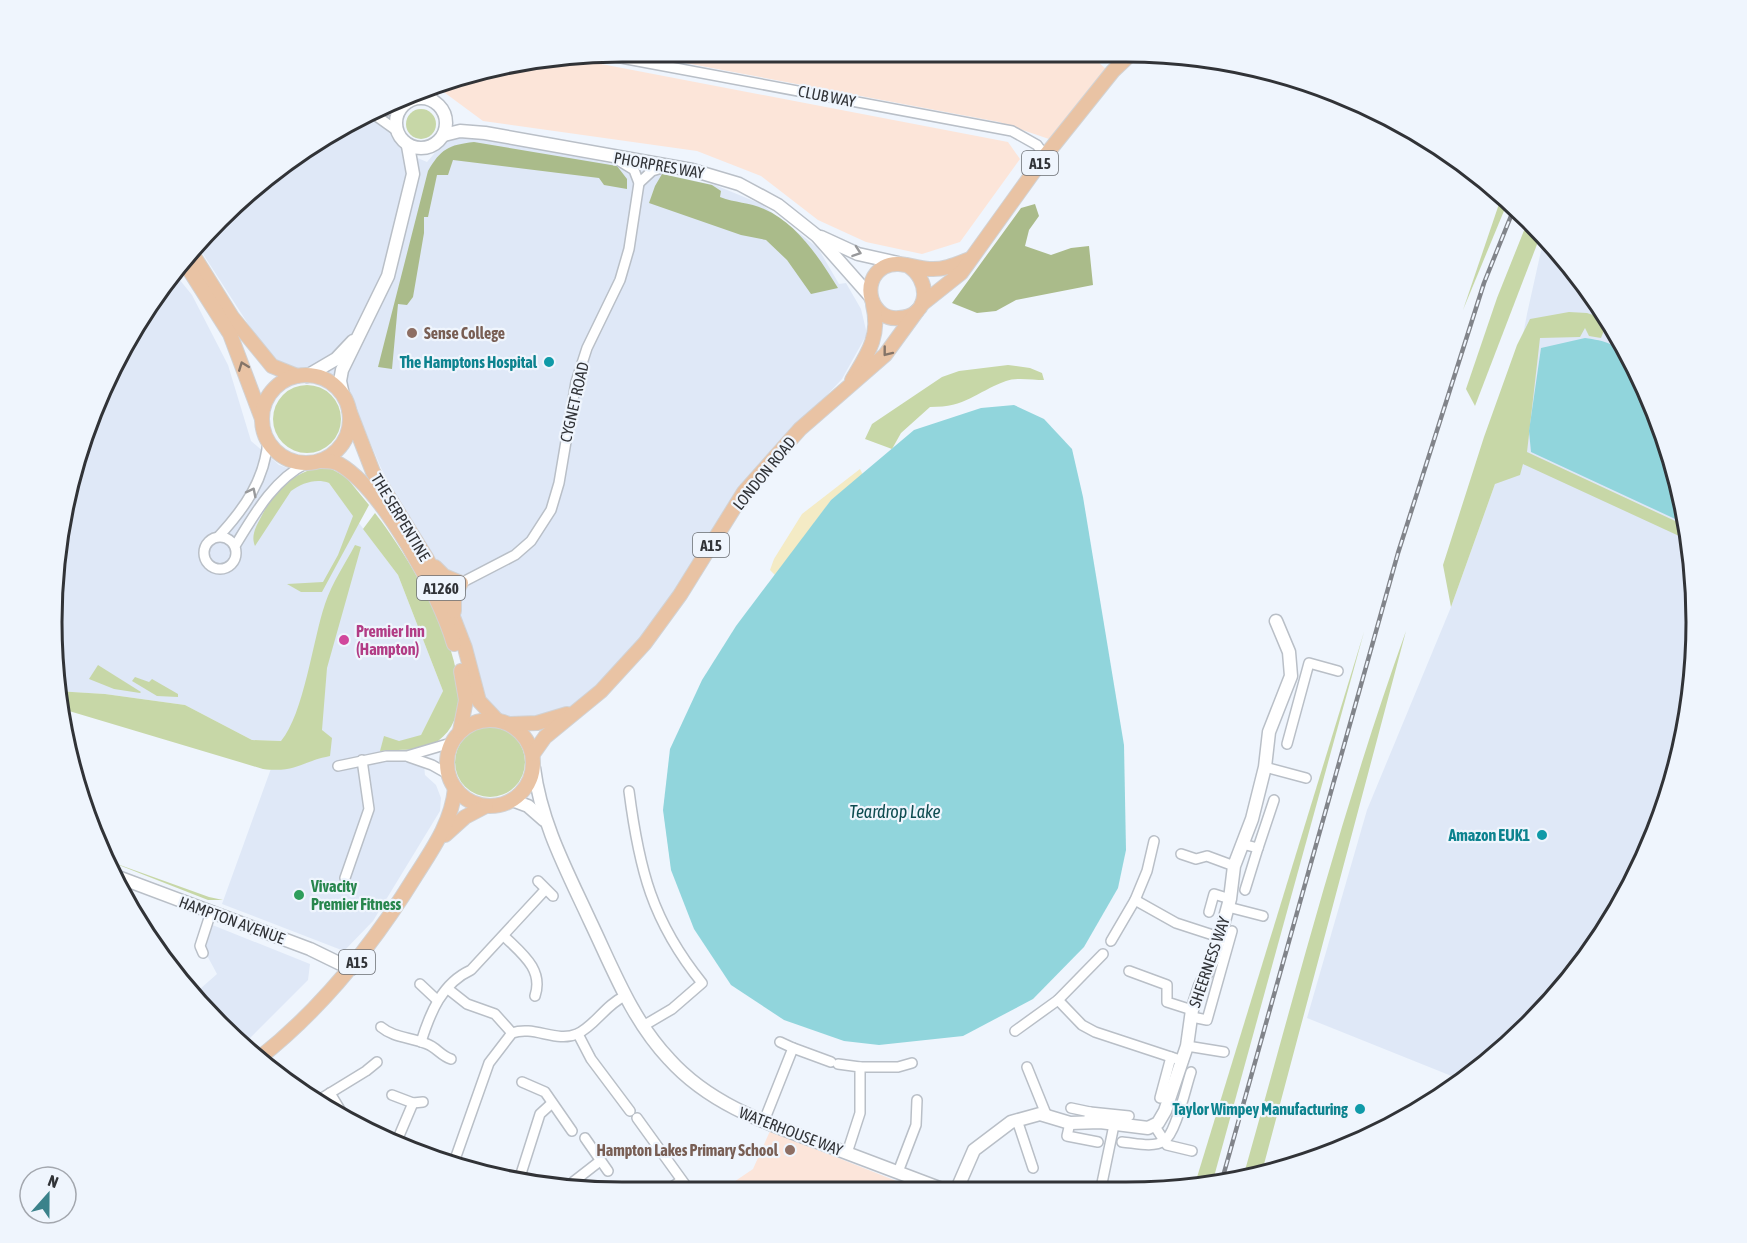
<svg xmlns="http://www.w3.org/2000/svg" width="1747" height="1243" viewBox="0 0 1747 1243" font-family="'Asap Condensed',sans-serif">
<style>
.built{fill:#dfe8f7}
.industrial{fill:#fce5d9}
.education{fill:#fce5da}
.green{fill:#c7d7a7}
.forest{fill:#aabb8a}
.sand{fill:#f4ebc5}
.water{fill:#91d5dc}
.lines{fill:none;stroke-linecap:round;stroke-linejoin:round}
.street-casing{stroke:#b9bfc7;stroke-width:12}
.secondary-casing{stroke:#b9bfc7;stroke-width:15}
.primary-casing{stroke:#d2d2d3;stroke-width:16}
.street{stroke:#fff;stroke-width:9}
.secondary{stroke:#fff;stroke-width:12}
.primary{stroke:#e9c3a4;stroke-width:14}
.rail-casing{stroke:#81848a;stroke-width:4.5}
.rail{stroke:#eff5fd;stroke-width:2;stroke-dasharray:7;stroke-linecap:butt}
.oneway{stroke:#98999b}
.oneway2{stroke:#847468}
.education-dot{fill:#8d6e63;stroke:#eff5fd;stroke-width:2}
.culture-dot{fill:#0f9aa8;stroke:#eff5fd;stroke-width:2}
.hotel-dot{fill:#d1479c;stroke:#eff5fd;stroke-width:2}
.leisure-dot{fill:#2e9e5b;stroke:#eff5fd;stroke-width:2}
.labels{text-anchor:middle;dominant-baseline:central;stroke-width:4.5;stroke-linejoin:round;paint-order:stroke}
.shield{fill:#eff5fd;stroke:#6a6d72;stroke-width:1.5}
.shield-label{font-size:15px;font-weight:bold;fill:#313337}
.street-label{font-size:16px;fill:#313337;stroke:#eff5fd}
.education-label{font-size:16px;font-weight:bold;fill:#785e54;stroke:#eff5fd;text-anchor:start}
.culture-label{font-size:16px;font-weight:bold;fill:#0d838f;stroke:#eff5fd;text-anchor:end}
.hotel-label{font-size:16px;font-weight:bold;fill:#b23c85;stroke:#eff5fd;text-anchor:start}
.leisure-label{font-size:16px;font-weight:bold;fill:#27864d;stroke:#eff5fd;text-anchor:start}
.water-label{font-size:18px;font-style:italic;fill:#0e4c51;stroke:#eff5fd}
.rim{fill:none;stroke:#313337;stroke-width:3}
</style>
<rect width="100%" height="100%" fill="#eff5fd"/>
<g class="built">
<polygon points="370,117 390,129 406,148 406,153 427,162 445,141 457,135 470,135 715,185 761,204 818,248 839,284 846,283 861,309 867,334 842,379 753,474 656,620 603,683 571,707 535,720 510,718 498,713 481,693 427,551 381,468 345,383 324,374 295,371 272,361 196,243 305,147"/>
<polygon points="1546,239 1554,245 1619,336 1666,438 1691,547 1695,658 1677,769 1637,874 1578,969 1502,1050 1459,1079 1307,1018 1367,810 1451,607 1495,484 1527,314 1541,251"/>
<polygon points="175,274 192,295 228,365 251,441 279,465 329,483 398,575 443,691 421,735 425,775 436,785 441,798 440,811 373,921 344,951 222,904 281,741 252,740 185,705 105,694 56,691 56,547 95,403"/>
<polygon points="210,924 310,964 308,980 243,1045 192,996 217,974 202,946"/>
</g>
<g class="industrial">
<polygon points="621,51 1086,51 1107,70 1054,136 1049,139 999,122"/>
<polygon points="570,58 1008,142 1020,159 960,242 922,254 866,242 818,220 761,176 697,151 483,121 437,87 474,71"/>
</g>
<polygon class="education" points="770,1131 899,1182 896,1189 722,1190 753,1169"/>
<g class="green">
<circle cx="421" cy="124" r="15"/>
<polygon points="1500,201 1506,206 1463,310"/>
<polygon points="1527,223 1541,234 1475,406 1466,389 1497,298"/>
<polygon points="1569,312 1587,313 1608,320 1601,338 1589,336 1585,328 1580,337 1540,338 1527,452 1686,526 1690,541 1523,464 1520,475 1495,484 1451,607 1443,565 1484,437 1517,345 1530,319"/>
<path d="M 1008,365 L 1030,368 L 1042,373 L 1044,380 C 1033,380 1016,377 1006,381 C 974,393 967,407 930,407 L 901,433 L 892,449 L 865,439 L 872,424 L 942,377 L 959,371 Z"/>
<circle cx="307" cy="419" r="34"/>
<path d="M 328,467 L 346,477 L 369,505 L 322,592 L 301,592 L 287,584 L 323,582 L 338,555 L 353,516 L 329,483 C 316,478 302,483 291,491 L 255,546 C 251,537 255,528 260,519 C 273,492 295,468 328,467 Z"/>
<path d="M 375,513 C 407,554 500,697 438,741 C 422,752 398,749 380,751 L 384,736 L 399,741 L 421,735 L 443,691 L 398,575 L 363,529 Z"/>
<path d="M 355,545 L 361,547 L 327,668 L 322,730 L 332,738 L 330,756 C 300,762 296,773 263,769 L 59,708 L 56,691 L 105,694 L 185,705 L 252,740 L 281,741 C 304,714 313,639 325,604 C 332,583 345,564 355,545 Z"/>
<path d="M 1406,631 L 1263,1168 L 1244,1174 C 1295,993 1342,809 1406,631 Z"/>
<polygon points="1364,632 1212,1184 1194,1187"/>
<polygon points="98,665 141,692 140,693 114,689 89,679"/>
<polygon points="135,677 149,682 152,679 178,694 178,697 157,696 132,681"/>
<circle cx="490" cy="762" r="35"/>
<polygon points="106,860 209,897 223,900 208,900"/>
</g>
<g class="forest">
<path d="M 474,142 L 617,166 L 627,179 L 627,189 L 604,185 L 599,178 L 453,160 L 448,175 L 437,175 L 428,217 L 424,217 L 424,233 L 413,297 L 407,305 L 398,304 L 392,369 L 378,367 L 428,171 C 441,149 448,145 474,142 Z"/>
<path d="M 662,174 L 712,185 L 721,191 L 720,197 C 735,203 749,202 764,209 C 797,223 820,259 838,288 L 811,294 L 787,260 L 766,240 L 741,235 L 649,203 L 655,186 Z"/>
<polygon points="1035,204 1039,216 1029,230 1025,246 1051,255 1071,248 1089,246 1093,285 1016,300 996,311 977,313 952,303 1021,208"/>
</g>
<polygon class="sand" points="860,469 863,475 831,500 776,576 770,570 774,559 802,514"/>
<g class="water">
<path d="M 1585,338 C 1604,341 1620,343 1628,363 C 1631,370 1632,373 1638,378 L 1666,438 L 1686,524 L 1531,452 L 1529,431 L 1541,348 Z"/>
<polygon points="1014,405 1044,419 1072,449 1083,497 1124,745 1126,850 1118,888 1084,947 1033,999 963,1036 879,1045 844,1041 784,1020 731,985 694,929 671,870 663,810 670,749 702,680 736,626 831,500 914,430 981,408"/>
</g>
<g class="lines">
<g class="street-casing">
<g id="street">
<polyline points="600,54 1012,131 1037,145 1045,156"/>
<polyline points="428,91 436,103"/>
<polyline points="412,99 413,98"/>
<polyline points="383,112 402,106"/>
<polyline points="375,115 396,130"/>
<polyline points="639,183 652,171 665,167"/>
<path d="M 219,536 C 245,508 265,479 268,440"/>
<circle cx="220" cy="553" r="16"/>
<path d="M 235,546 C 254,515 273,480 307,463"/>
<polyline points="461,583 515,555 531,541 551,510 559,483 576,382 587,348 620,280 629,249 639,183 634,170 616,159"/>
<polyline points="1287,744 1309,663 1338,671"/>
<polyline points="409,757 432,765 448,774"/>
<polyline points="338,766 386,756 407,756 451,743"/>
<polyline points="1265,767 1306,778"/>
<path d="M 629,791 C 639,869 652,921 702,983 L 672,1009 L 643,1026"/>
<polyline points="1242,844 1258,848 1245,890"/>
<polyline points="1258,848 1274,800"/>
<polyline points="1181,854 1196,859 1207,856 1234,866"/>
<polyline points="345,878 369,809 362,760"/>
<polyline points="538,881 553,896"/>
<polyline points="1135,900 1147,871 1154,841"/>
<polyline points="1228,907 1263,916"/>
<polyline points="1209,912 1214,894 1230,899"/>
<path d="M 504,936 C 521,953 544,969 535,996"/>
<polyline points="1111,941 1135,900 1176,923 1219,937"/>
<polyline points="203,953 200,946 211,912"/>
<polyline points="1129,971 1167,985 1167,1002 1192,1010"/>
<polyline points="420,984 437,1000"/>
<polyline points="448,989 467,1004 495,1014 512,1033"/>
<polyline points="1058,1000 1103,954"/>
<polyline points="1192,1017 1207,1020 1232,931"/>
<path d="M 381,1027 C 394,1038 411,1037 427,1044 C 436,1047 441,1056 451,1059"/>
<polyline points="1015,1031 1058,1000 1082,1025 1095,1032 1183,1061"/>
<polyline points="578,1034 591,1059 630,1111"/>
<path d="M 421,1042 C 430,1013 442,983 471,970 L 545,890"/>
<polyline points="1187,1046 1224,1052"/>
<polyline points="793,1048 831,1062"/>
<polyline points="838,1064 860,1067 860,1113 847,1153"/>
<polyline points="860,1067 898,1067 912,1063"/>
<polyline points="1027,1067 1046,1114"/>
<polyline points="522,1082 545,1092 572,1131"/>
<polyline points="330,1093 345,1118"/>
<polyline points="392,1095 413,1103 423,1102"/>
<polyline points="1160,1098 1171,1057"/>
<polyline points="317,1101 366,1071 377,1062"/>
<polyline points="1071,1108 1090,1112 1089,1116"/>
<polyline points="1090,1112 1129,1116"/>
<polyline points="637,1118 689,1190"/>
<polyline points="1017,1120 1033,1168"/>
<polyline points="764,1121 793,1048 780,1042"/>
<polyline points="1070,1123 1067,1136 1098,1142"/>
<polyline points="1154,1125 1167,1145 1192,1151"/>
<polyline points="585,1138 608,1171"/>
<path d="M 1122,1142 C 1135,1143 1153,1148 1164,1141 C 1176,1134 1186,1086 1191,1072"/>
<polyline points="396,1143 413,1103"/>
<path d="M 453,1165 L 489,1063 L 512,1033 C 534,1025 556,1043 577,1034 C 595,1026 605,1005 625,996"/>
<polyline points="898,1172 916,1125 917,1100"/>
<polyline points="519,1180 540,1114 551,1104"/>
<polyline points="1048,1187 1054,1188"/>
<polyline points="570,1188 573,1182 600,1161"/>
<polyline points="1101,1188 1114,1125"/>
<polyline points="667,1190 681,1181"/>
</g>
</g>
<g class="secondary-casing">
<g id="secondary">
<circle cx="421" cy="123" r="25"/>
<polyline points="444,135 460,131 485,133 692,170 739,184 778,205 817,236 870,296"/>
<polyline points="821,237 858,254 898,263"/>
<polyline points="307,376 336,359 353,341"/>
<polyline points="343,395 340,381 342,370 388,276 413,174 408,146"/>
<path d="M 534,768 C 541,823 567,871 590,921 C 613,969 632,1020 669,1059 C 712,1107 772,1125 831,1147 C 868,1161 905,1175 942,1189"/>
<polyline points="512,800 528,806 544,820"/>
<polyline points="110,874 310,949 351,969"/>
<polyline points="957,1189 974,1150 1011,1122 1040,1114 1070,1123 1100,1122 1148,1128 1158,1123 1165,1111 1187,1046 1192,1010 1200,986 1214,958 1230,899 1234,866 1252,819 1265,767 1269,732 1291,676 1289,652 1276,621"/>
</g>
</g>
<g class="primary-casing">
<g id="primary">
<polyline points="190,250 232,317 272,366 297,376"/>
<polyline points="183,260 230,334 262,419"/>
<path d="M 907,265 C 931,279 931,316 899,318 C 871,321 859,281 884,267 C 899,259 914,269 930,269 C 944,270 957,264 970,259"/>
<polyline points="922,304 961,273 1045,156 1113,71 1133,52"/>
<circle cx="306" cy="419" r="44"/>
<path d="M 852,380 C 867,355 881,336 873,305"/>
<polyline points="349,410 373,472 427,559 443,591 465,648 479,701 496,719"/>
<path d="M 321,461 C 327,461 334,461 339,464 C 383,489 440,595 454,644"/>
<polyline points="435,567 444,576 461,583 454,596 454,611"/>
<circle cx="490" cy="763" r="43"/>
<polyline points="511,724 537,723 567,714"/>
<polyline points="460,731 466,700 461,671"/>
<polyline points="533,754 545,737 601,691 645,643 680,595 744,492 800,429 885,355 917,311"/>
<polyline points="445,835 465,817 486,806"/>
<path d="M 258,1059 C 323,1008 373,945 416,875 C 434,847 452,821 455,788"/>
</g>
</g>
<use href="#street" class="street"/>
<use href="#secondary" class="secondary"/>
<use href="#primary" class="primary"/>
<g class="rail-casing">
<polyline id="rail" points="1222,1180 1398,553 1484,283 1513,211"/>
</g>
<use href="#rail" class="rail"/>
</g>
<defs><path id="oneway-chevron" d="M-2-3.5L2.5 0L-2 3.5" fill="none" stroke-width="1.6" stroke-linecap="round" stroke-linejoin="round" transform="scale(1.5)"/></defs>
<g class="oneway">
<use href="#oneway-chevron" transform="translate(857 252) rotate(19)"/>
<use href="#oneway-chevron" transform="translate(252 492) rotate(-63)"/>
</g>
<g class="oneway2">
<use href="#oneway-chevron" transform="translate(887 352) rotate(128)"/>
<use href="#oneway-chevron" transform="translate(243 366) rotate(-111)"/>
</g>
<g class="education-dot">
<circle cx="412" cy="333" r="6"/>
<circle cx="790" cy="1150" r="6"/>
</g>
<g class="culture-dot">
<circle cx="549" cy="362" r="6"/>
<circle cx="1542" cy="835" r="6"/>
<circle cx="1360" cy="1109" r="6"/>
</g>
<circle class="hotel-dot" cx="344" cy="640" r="6"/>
<circle class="leisure-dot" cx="299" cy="895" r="6"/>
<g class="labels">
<g class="shield">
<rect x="1022" y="151" width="36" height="24" rx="4.5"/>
<rect x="693" y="533" width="36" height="24" rx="4.5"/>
<rect x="417" y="576" width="48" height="24" rx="4.5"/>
<rect x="339" y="950" width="36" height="24" rx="4.5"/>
</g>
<g class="shield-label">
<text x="1040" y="163">A15</text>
<text x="711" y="545">A15</text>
<text x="441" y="588">A1260</text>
<text x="357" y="962">A15</text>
</g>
<g class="street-label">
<text transform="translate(827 96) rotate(11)">CLUB WAY</text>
<text transform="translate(659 165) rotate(10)">PHORPRES WAY</text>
<text transform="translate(574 402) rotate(-77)">CYGNET ROAD</text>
<text transform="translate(764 473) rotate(-51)">LONDON ROAD</text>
<text transform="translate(401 517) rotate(59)">THE SERPENTINE</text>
<text transform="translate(232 920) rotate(20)">HAMPTON AVENUE</text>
<text transform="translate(1209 962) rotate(-71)">SHEERNESS WAY</text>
<text transform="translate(791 1131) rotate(21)">WATERHOUSE WAY</text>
</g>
<g class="education-label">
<text x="424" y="333">Sense College</text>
<text x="778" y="1150" text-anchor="end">Hampton Lakes Primary School</text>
</g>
<g class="culture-label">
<text x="537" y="362">The Hamptons Hospital</text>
<text x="1530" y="835">Amazon EUK1</text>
<text x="1348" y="1109">Taylor Wimpey Manufacturing</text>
</g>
<g class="hotel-label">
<text x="356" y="631">Premier Inn<tspan x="356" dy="18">(Hampton)</tspan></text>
</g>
<g class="leisure-label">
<text x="311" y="886">Vivacity<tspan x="311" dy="18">Premier Fitness</tspan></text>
</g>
<g class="water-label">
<text x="895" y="811">Teardrop Lake</text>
</g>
</g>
<path d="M0 0H1747V1243H0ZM622 62H1126A560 560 0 0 1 1686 622V622A560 560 0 0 1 1126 1182H622A560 560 0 0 1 62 622V622A560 560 0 0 1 622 62Z" fill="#eff5fd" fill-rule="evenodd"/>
<path class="rim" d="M622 62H1126A560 560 0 0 1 1686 622V622A560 560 0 0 1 1126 1182H622A560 560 0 0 1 62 622V622A560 560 0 0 1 622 62Z"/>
<g transform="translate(48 1195) rotate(21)"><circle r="28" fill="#eff5fd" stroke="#a3a7ae" stroke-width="1.5"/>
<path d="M0-4.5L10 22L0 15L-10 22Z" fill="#3b828b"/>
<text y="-9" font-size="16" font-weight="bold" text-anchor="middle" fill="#313337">N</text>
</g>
</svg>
